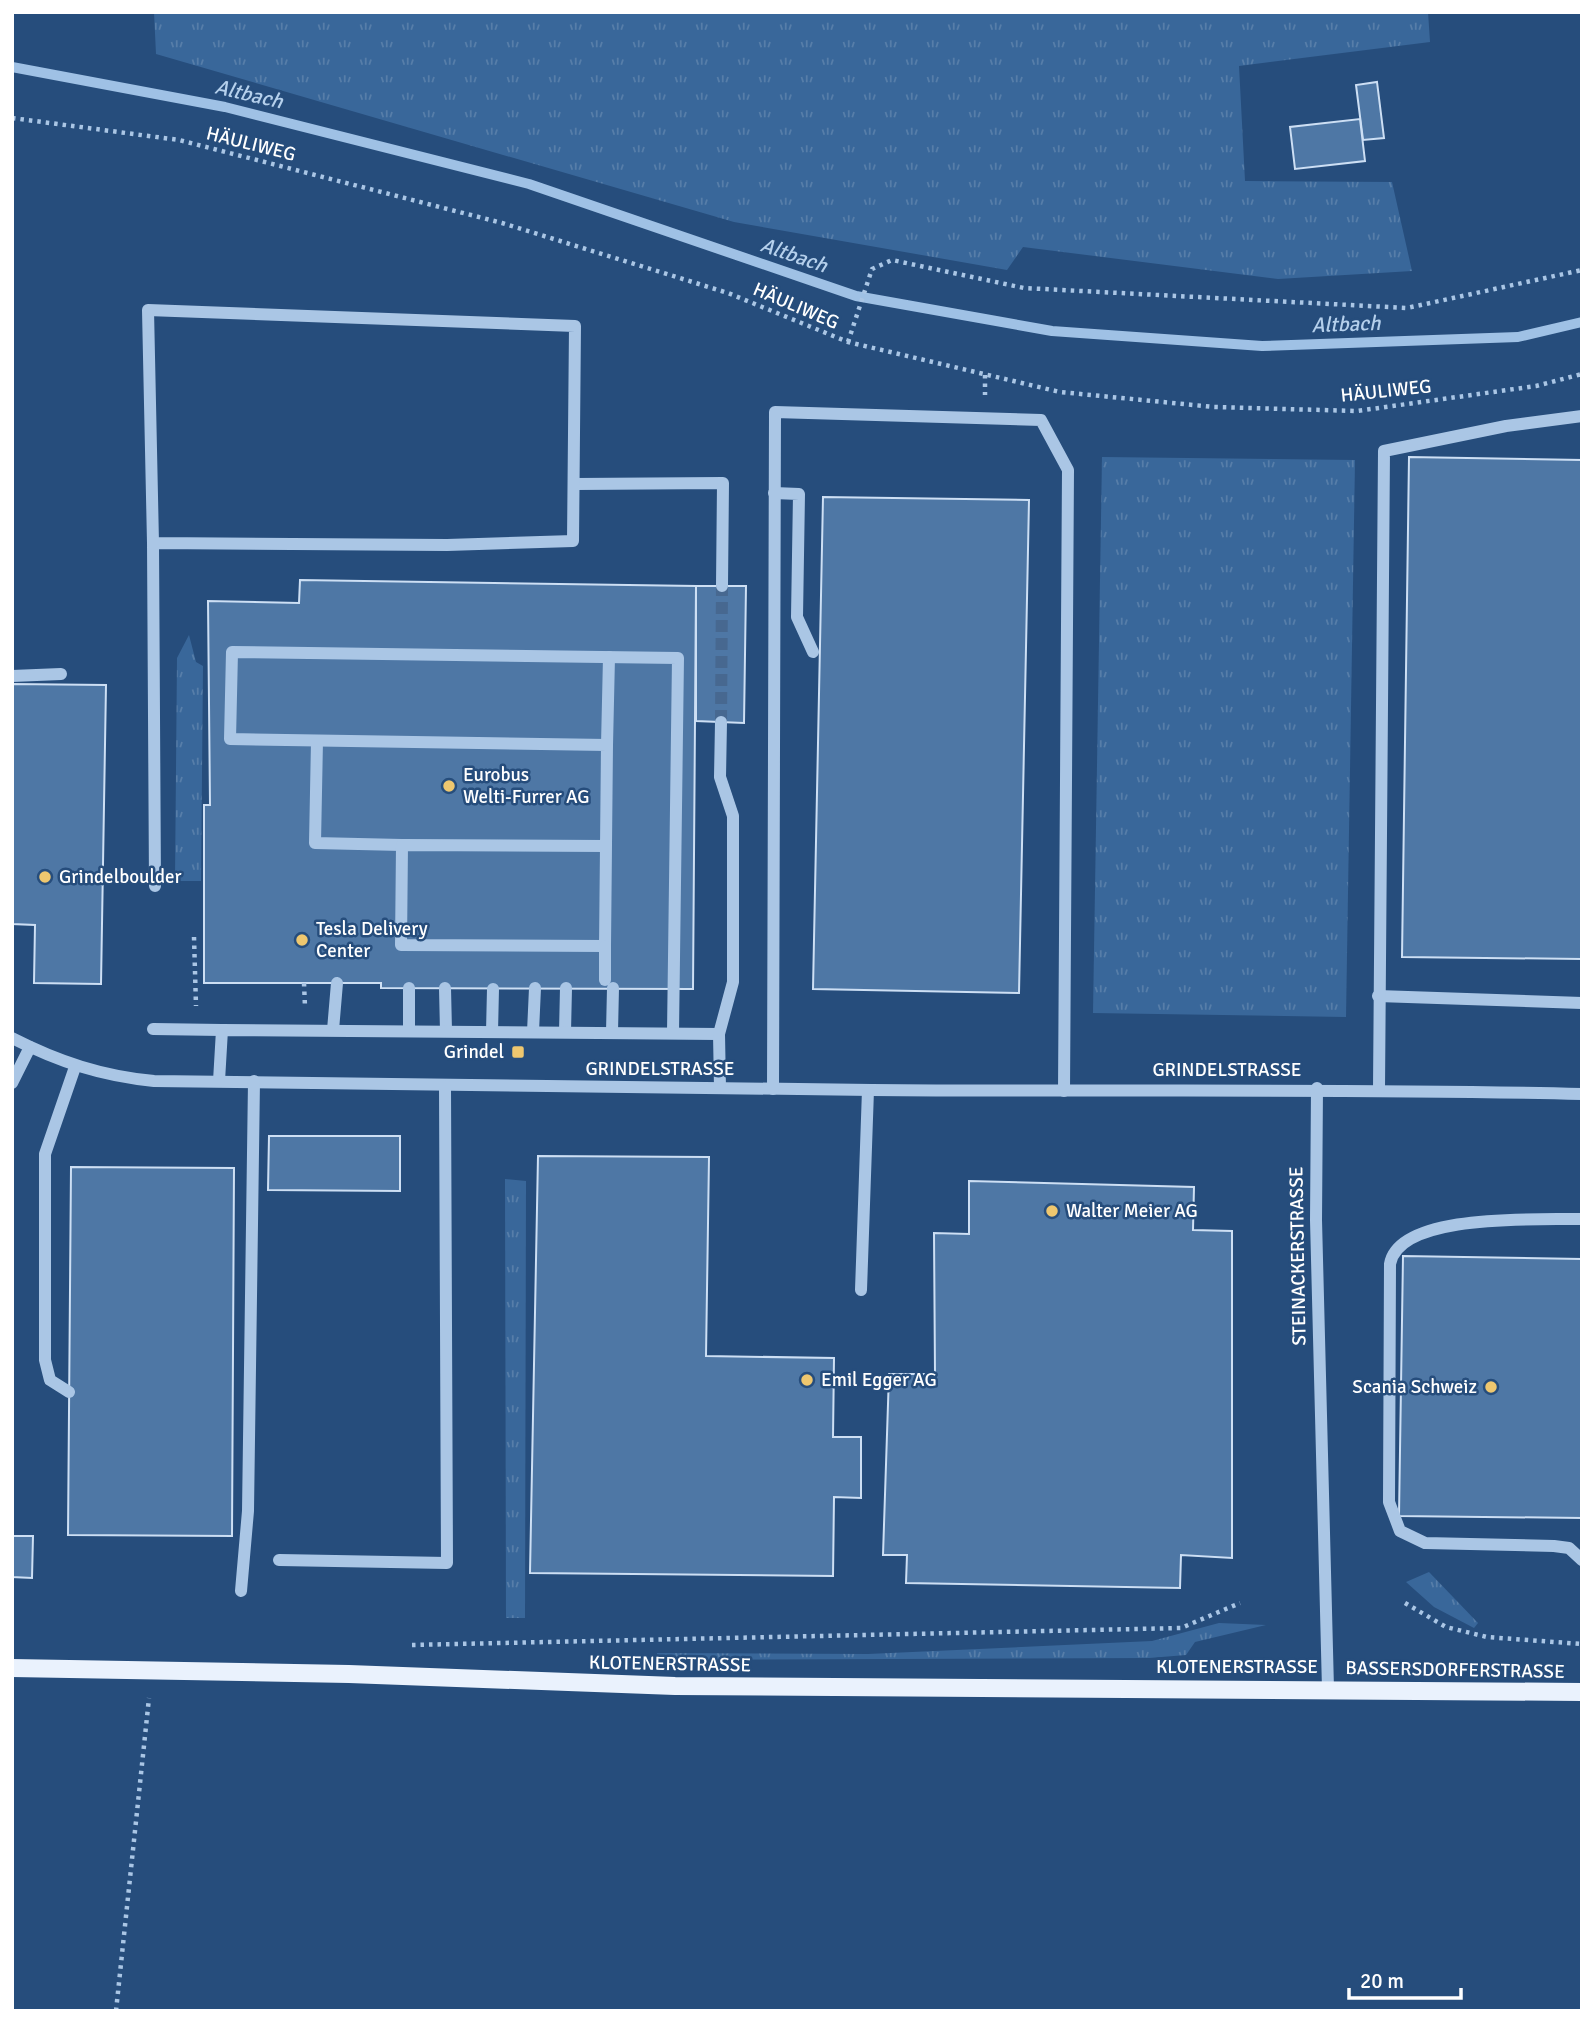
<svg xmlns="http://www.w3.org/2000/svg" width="1594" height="2023" viewBox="0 0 1594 2023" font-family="Signika,sans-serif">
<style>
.grass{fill:url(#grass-tufts)}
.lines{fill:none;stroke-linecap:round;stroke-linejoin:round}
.stream{stroke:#9fc1e5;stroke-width:10}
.building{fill:#4e77a5;stroke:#cddff4;stroke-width:2}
.minor-tunnel{stroke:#476890;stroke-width:12;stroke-dasharray:12 6;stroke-linecap:butt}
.path{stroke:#aac6e5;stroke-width:4.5;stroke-dasharray:3.5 5;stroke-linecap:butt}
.minor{stroke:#aac6e5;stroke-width:12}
.major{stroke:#eaf2fd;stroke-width:18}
.poi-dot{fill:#eec76f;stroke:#264d7c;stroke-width:2.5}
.labels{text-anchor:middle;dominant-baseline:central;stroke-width:5;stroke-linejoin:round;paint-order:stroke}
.street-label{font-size:19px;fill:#fff;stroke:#264d7c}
.poi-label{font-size:19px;fill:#fff;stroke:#264d7c;text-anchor:start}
.water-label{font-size:21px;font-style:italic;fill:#b5d0ec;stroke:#264d7c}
</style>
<defs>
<pattern id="grass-tufts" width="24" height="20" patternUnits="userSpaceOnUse" patternTransform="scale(1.75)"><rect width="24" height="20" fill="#39679a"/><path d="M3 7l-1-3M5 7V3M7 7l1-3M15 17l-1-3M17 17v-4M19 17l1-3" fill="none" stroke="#577ea9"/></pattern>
</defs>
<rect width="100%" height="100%" fill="#264d7c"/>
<g class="grass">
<polygon points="154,12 1428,12 1430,42 1239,66 1245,181 1392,182 1412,271 1278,279 1023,247 1007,270 734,222 156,54"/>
<polygon points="1102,457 1355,460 1346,1017 1093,1013"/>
<polygon points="189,635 196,662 203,666 201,881 175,881 177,658"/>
<polygon points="505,1179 526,1181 525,1618 506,1618"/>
<polygon points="1429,1572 1478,1623 1474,1628 1434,1607 1406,1582"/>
<polygon points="1219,1623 1266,1625 1195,1642 1186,1655 1149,1658 658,1660 657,1653 868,1654 1152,1641"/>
</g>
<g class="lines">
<polyline class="stream" points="12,67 225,107 529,184 856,296 1052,331 1262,346 1518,337 1582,322"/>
</g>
<g class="building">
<polygon points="1377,82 1384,138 1363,140 1356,85"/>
<polygon points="1360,119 1365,161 1295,169 1290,127"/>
<polygon points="1409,457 1582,460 1582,959 1402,957"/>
<polygon points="823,497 1029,500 1019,993 813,989"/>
<polygon points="300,580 696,586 693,989 381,988 381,983 204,983 204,805 210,805 208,601 299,603"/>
<polygon points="696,586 746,586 744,723 696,721"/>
<polygon points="12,684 106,685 101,984 34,983 35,925 12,924"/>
<polygon points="269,1136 400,1136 400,1191 268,1190"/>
<polygon points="538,1156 709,1157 706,1356 834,1358 833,1437 861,1437 861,1498 834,1497 833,1576 530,1573"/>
<polygon points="71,1167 234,1168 232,1536 68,1535"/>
<polygon points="969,1181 1194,1187 1193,1230 1232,1231 1232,1558 1181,1555 1180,1588 906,1583 907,1555 883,1555 889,1374 935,1374 934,1233 969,1234"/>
<polygon points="1403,1256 1582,1259 1582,1518 1399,1516"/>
<polygon points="12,1536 33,1536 32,1578 12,1577"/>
</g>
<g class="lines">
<polyline class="minor-tunnel" points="721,722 722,586"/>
<g class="path">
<polyline points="12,118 179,140 502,223 728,293 848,342 1060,392 1214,407 1357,411 1536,386 1582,374"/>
<polyline points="848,342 872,269 892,260 1024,288 1407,308 1582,270"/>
<polyline points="985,375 985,395"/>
<polyline points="194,937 196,1006"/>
<polyline points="304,983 305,1007"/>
<polyline points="1405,1603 1446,1627 1487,1637 1582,1644"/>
<polyline points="412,1645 1181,1628 1240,1603"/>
<polyline points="116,2011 149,1698"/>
</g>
<g class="minor">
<polyline points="575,484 723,483 722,586"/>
<polyline points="774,493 799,494 797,617 813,652"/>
<polyline points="153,543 148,310 575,326 573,541 447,545 153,543 155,886"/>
<polyline points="12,676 61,674"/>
<polyline points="317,741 315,843 402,845"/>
<polyline points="607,745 609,657"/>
<polyline points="606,846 605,946 401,945 402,845 606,846 607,745 230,739 232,652 678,658 673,1033"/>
<polyline points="605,946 605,980"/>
<polyline points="445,988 446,1031"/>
<polyline points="1378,996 1582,1003"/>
<polyline points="153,1029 222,1030"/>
<polyline points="333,1030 337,983"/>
<polyline points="409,1031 409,988"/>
<polyline points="492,1032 493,989"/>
<polyline points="533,1032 535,988"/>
<polyline points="565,1032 566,988"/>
<polyline points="612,1032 613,988"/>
<path d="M 12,1038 C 59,1062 102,1076 154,1081 C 393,1082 632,1088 872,1090 C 1108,1092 1345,1088 1582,1094"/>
<polyline points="219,1081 222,1030 719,1034"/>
<polyline points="12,1083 30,1047"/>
<polyline points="720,1088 719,1034 733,982 733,816 720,777 721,722"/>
<polyline points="1317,1088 1316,1220 1328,1689"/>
<polyline points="773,1089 775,412 1041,420 1068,470 1064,1091"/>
<polyline points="1379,1089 1384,451 1506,426 1582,416"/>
<path d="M 1582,1219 C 1539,1220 1399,1212 1390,1264 L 1389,1502 L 1400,1531 L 1425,1543 L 1554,1546 L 1569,1548 L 1582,1560"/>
<polyline points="861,1290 868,1090"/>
<polyline points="69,1392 50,1380 45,1360 45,1154 75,1067"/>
<polyline points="279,1560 447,1563 445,1086"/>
<polyline points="241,1591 248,1511 254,1081"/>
</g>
<polyline class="major" points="12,1668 349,1674 675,1686 1582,1692"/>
</g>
<g class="poi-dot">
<circle cx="449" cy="786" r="7"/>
<circle cx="45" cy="877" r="7"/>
<circle cx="302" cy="940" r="7"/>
<rect x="511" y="1045" width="14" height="14" rx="3.5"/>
<circle cx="1052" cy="1211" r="7"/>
<circle cx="807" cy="1380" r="7"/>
<circle cx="1491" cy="1387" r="7"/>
</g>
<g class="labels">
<g class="street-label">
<text transform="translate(251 144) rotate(14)">HÄULIWEG</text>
<text transform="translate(796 306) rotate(23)">HÄULIWEG</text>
<text transform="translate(1386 391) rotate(-6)">HÄULIWEG</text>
<text x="660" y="1069">GRINDELSTRASSE</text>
<text x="1227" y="1070">GRINDELSTRASSE</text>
<text transform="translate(1298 1256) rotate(-91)">STEINACKERSTRASSE</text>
<text transform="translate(670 1664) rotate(1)">KLOTENERSTRASSE</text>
<text x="1237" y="1667">KLOTENERSTRASSE</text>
<text transform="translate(1455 1670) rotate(1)">BASSERSDORFERSTRASSE</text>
</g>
<g class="poi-label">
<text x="463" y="775">Eurobus<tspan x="463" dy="22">Welti-Furrer AG</tspan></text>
<text x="59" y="877">Grindelboulder</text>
<text x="316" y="929">Tesla Delivery<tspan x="316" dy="22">Center</tspan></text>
<text x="504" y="1052" text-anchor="end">Grindel</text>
<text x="1066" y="1211">Walter Meier AG</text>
<text x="821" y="1380">Emil Egger AG</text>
<text x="1477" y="1387" text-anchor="end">Scania Schweiz</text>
</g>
<g class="water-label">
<text transform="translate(249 94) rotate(13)">Altbach</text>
<text transform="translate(794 255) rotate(19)">Altbach</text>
<text transform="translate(1346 324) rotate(-2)">Altbach</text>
</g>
</g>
<rect width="1594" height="2023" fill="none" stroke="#ffffff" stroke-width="28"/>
<path d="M1349 1988v10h112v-10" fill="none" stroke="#ffffff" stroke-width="3.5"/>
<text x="1360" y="1988" font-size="21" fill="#ffffff" stroke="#264d7c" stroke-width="5" paint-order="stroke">20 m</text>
</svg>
